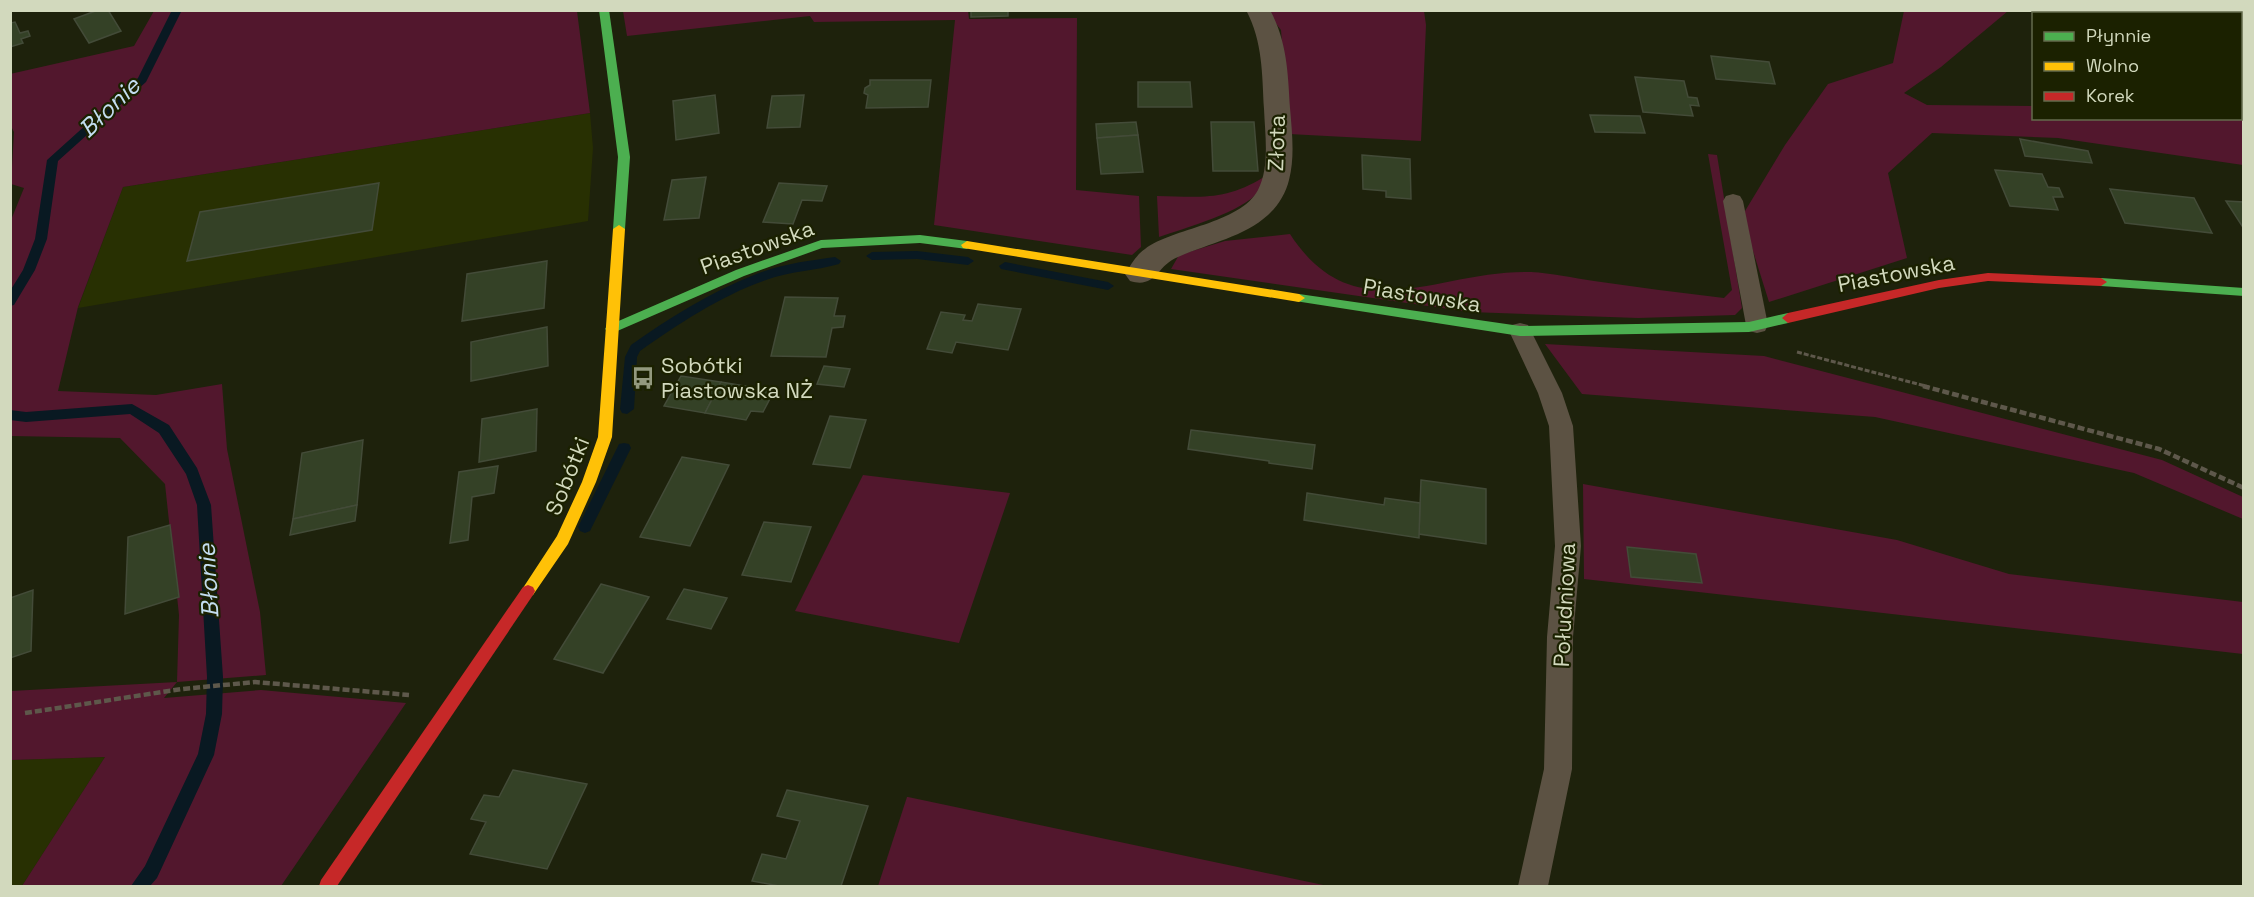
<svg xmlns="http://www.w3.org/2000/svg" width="2254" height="897" viewBox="0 0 2254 897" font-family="'Space Grotesk',sans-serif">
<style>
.built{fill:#283002}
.green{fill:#52172d}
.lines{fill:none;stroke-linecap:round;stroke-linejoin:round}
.stream{fill:#091922;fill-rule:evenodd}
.building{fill:#344126;stroke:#434b38;stroke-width:1.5}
.path-far1{stroke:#5e584b;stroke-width:3;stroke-dasharray:5 2;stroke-linecap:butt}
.path{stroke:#5e584b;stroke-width:4.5;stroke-dasharray:7 3;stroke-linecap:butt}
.lane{fill:#5c5243;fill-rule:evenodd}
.street{fill:#5c5243;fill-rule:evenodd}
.fast{fill:#4caf50;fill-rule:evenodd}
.slow{fill:#ffc107;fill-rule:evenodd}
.jam{fill:#c62828;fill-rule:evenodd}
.labels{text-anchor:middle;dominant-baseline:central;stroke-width:4.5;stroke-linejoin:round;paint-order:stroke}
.street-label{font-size:22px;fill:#d2d9bd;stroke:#1b2100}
.poi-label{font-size:22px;fill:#d2d9bd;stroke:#1b2100;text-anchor:start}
.water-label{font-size:24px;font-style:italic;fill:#c3ddf0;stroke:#1b2100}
</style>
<rect width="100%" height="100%" fill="#1e220c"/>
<g class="built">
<polygon points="590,113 593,148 588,221 78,308 123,187"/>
<polygon points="105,757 22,886 11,886 10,760"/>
</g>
<g class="green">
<polygon points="968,10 969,19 1077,18 1076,190 1139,196 1141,247 1132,255 934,225 955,20 814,22 810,16 627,36 623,11"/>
<polygon points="154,11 577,11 590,113 123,187 78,307 58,391 156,395 222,384 227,449 260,612 266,675 177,682 164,698 261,690 406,703 281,886 22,886 105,757 11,760 11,691 177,682 179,615 165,484 120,438 11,436 11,220 24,188 11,184 14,132 11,126 10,74 134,46"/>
<polygon points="1266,11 1424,11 1426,25 1421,141 1289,134 1281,30"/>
<polygon points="1904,11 2008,11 1941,67 1904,93 1927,105 2033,106 2034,118 2240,118 2241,51 2243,51 2243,165 2058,138 1932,133 1888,173 1907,258 1769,302 1742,216 1785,145 1828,84 1893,63"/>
<path d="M1708,154L1717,155L1742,308L1735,315L1638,318L1470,312L1171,269L1179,255L1225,241L1290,234C1355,334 1438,269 1531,272C1551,273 1573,278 1594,281C1637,287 1681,293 1724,298L1732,290Z"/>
<path d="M1264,177C1262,181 1262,187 1259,191C1243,212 1185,228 1159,237L1157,196C1200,197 1225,201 1264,177Z"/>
<polygon points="1545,344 1764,356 2162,460 2243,497 2243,519 2134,473 1875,417 1582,394"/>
<polygon points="863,475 1010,493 959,643 795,611"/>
<polygon points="1583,484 1897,540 2009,574 2243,602 2243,654 1584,579"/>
<polygon points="907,797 908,797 1328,886 878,886"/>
</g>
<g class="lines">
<g class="stream">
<polygon points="172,10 182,10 146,82 58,161 47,239 35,270 14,305 10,306 10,291 23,270 35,239 47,160 138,78"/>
<polygon points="917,251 968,257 974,261 968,265 917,259 872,260 866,256 872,252"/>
<path d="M835,257L841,261L839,264C815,271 790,271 766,280C722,295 678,324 640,351L637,357L634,409L627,414L622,413L620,409L625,357L631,345C669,318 711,292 754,275C780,264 808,261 835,257Z"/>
<polygon points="1005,262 1108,282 1114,286 1108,290 1001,269 999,266"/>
<polygon points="132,404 169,425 197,468 211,505 223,677 222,714 214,755 157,878 150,886 131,886 145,866 198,754 206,714 207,677 197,505 186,474 159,433 130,414 26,422 10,420 10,410 26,412"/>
<polygon points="624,443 629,444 631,448 590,531 585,533 580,531 578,527 580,523 619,444"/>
</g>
</g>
<g class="building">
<polygon points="98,10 108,10 121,31 89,43 74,19"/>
<polygon points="971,10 1008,10 1008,16 971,17"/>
<polygon points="15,22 20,33 28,31 30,36 21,39 23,43 10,47 10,23"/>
<polygon points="1711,56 1769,62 1775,84 1716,79"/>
<polygon points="1635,77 1684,81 1688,97 1697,98 1699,106 1690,105 1693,116 1643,112"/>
<polygon points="870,80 931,80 928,107 866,108 868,95 864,93 865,88 870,85"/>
<polygon points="1138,82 1190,82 1192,107 1138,107"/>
<polygon points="715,95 719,133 676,140 673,101"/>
<polygon points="804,95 800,127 767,128 772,96"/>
<polygon points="1590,115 1640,116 1645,133 1595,132"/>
<polygon points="1136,122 1138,135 1097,138 1096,124"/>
<polygon points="1211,122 1254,122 1258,171 1213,171"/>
<polygon points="1138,135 1143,172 1101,174 1097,138"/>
<polygon points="2020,139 2088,151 2092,163 2025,156"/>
<polygon points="1362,155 1410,159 1411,199 1386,197 1386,191 1363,189"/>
<polygon points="1995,170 2042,174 2048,187 2059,188 2063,197 2053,197 2058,210 2010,206"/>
<polygon points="706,177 699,218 664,220 672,180"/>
<polygon points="379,183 372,230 187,261 200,212"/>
<polygon points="779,183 827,186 822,201 802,200 793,224 763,222"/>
<polygon points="2110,189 2194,198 2212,233 2125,223"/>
<polygon points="2226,201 2244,202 2244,229"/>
<polygon points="547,261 544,308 462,321 467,274"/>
<polygon points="785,297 838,298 834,316 845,316 843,327 832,328 826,357 771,356"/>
<polygon points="978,304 1021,309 1008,350 956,342 952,353 927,349 941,312 965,315 963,320 972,321"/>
<polygon points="547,327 548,366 471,381 471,342"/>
<polygon points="824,366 850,369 844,387 817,384"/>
<polygon points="681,376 721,382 705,413 664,406"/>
<polygon points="721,382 774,391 763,412 751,411 746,420 705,413"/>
<polygon points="537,409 536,451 479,462 482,419"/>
<polygon points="830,416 866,420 850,468 813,464"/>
<polygon points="1191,430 1315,445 1312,469 1269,463 1269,461 1188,449"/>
<polygon points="363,440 357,505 293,519 302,453"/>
<polygon points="682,457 729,465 690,546 640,537"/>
<polygon points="498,466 494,493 472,497 468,540 450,543 459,472"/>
<polygon points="1421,480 1486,489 1486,544 1419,534"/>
<polygon points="1307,493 1384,505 1385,498 1420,503 1419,538 1304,520"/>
<polygon points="357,505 355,521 290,535 293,519"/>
<polygon points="764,522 811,527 791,582 742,575"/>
<polygon points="170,525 179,597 125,614 128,537"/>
<polygon points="1627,547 1696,554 1702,583 1631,577"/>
<polygon points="601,584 649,597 603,673 554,659"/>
<polygon points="684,589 727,598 711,629 667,619"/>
<polygon points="33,590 31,651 10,658 10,598"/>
<polygon points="513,770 587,784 547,869 470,854 486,822 471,819 484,795 499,797"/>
<polygon points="787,790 868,806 841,886 779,886 752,881 762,854 786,859 800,821 777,816"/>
</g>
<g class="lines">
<polyline class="path-far1" points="1797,352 1929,387"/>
<g class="path">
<polyline points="1923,386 2159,449 2244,488"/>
<polyline points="25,713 182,689 255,682 409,695"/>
</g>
<g class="lane">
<polygon points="1733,194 1740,196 1743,201 1768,325 1765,331 1757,333 1749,331 1746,325 1723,201 1726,196"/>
<polygon points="1520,323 1528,325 1562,393 1573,426 1581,546 1573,637 1572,769 1548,886 1518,886 1544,769 1547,637 1555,546 1549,426 1538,393 1509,331 1512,325"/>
</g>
<path class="street" d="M1246,10H1270C1287,41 1288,73 1290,108C1292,132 1295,157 1289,180C1286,193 1278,206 1268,215C1244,237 1207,244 1178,257C1156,266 1156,289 1130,281L1125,274C1131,265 1136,255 1145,249C1172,228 1240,224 1258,190C1270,167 1265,134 1264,109C1262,74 1263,42 1246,10Z"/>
<g class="fast">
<polygon points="599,10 609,10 630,157 625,229 619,233 613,229 618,157"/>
<polygon points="920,235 967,241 973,245 967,249 920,243 822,248 744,276 615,332 611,334 605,329 607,326 736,270 821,240"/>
<polygon points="2101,278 2244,288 2244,296 2101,286 2095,282"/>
<polygon points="1299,294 1520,326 1749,322 1788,313 1794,318 1788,323 1749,332 1520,336 1295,301 1293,298"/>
</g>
<g class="slow">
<polygon points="619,225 625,229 612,437 596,482 568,544 533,595 528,597 523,595 521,591 557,536 582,482 598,437 613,229"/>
<polygon points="967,241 1299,294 1305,298 1299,302 963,248 961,245"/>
</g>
<g class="jam">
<polygon points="1988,273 2101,278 2107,282 2101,286 1988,281 1939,288 1788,323 1782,318 1788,313 1939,280"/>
<polygon points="528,585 533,587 535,591 533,595 337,886 319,886 321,880 523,587"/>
</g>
</g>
<defs>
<g id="bus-bare" transform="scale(1.8)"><path d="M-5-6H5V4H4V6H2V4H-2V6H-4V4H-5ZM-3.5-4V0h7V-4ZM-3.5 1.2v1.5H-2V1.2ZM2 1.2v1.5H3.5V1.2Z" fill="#93997f" stroke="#1b2100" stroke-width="2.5" paint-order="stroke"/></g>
</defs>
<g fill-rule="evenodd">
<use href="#bus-bare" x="643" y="378"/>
</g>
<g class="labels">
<g class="street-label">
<text transform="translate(1276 143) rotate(-88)">Złota</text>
<text transform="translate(757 247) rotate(-20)">Piastowska</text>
<text transform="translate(1896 273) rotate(-11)">Piastowska</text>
<text transform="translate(1422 295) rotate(9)">Piastowska</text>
<text transform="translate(567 476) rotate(-68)">Sobótki</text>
<text transform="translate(1564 605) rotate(-87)">Południowa</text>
</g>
<g class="poi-label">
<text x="661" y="365">Sobótki<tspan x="661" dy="25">Piastowska NŻ</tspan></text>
</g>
<g class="water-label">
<text transform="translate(109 107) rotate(-44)">Błonie</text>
<text transform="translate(208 581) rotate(-93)">Błonie</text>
</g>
</g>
<rect width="2254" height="897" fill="none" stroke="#d2d9bd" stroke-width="24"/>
<rect x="2032" y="12" width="210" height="108" fill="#1b2100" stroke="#646b4c" stroke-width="1.5"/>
<rect x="2044" y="32" width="30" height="9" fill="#4caf50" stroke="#646b4c" stroke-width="1.5"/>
<text x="2086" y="42" font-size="18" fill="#d2d9bd">Płynnie</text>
<rect x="2044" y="62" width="30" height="9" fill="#ffc107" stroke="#646b4c" stroke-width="1.5"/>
<text x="2086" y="72" font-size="18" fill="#d2d9bd">Wolno</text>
<rect x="2044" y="92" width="30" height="9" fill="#c62828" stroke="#646b4c" stroke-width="1.5"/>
<text x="2086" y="102" font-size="18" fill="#d2d9bd">Korek</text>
</svg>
